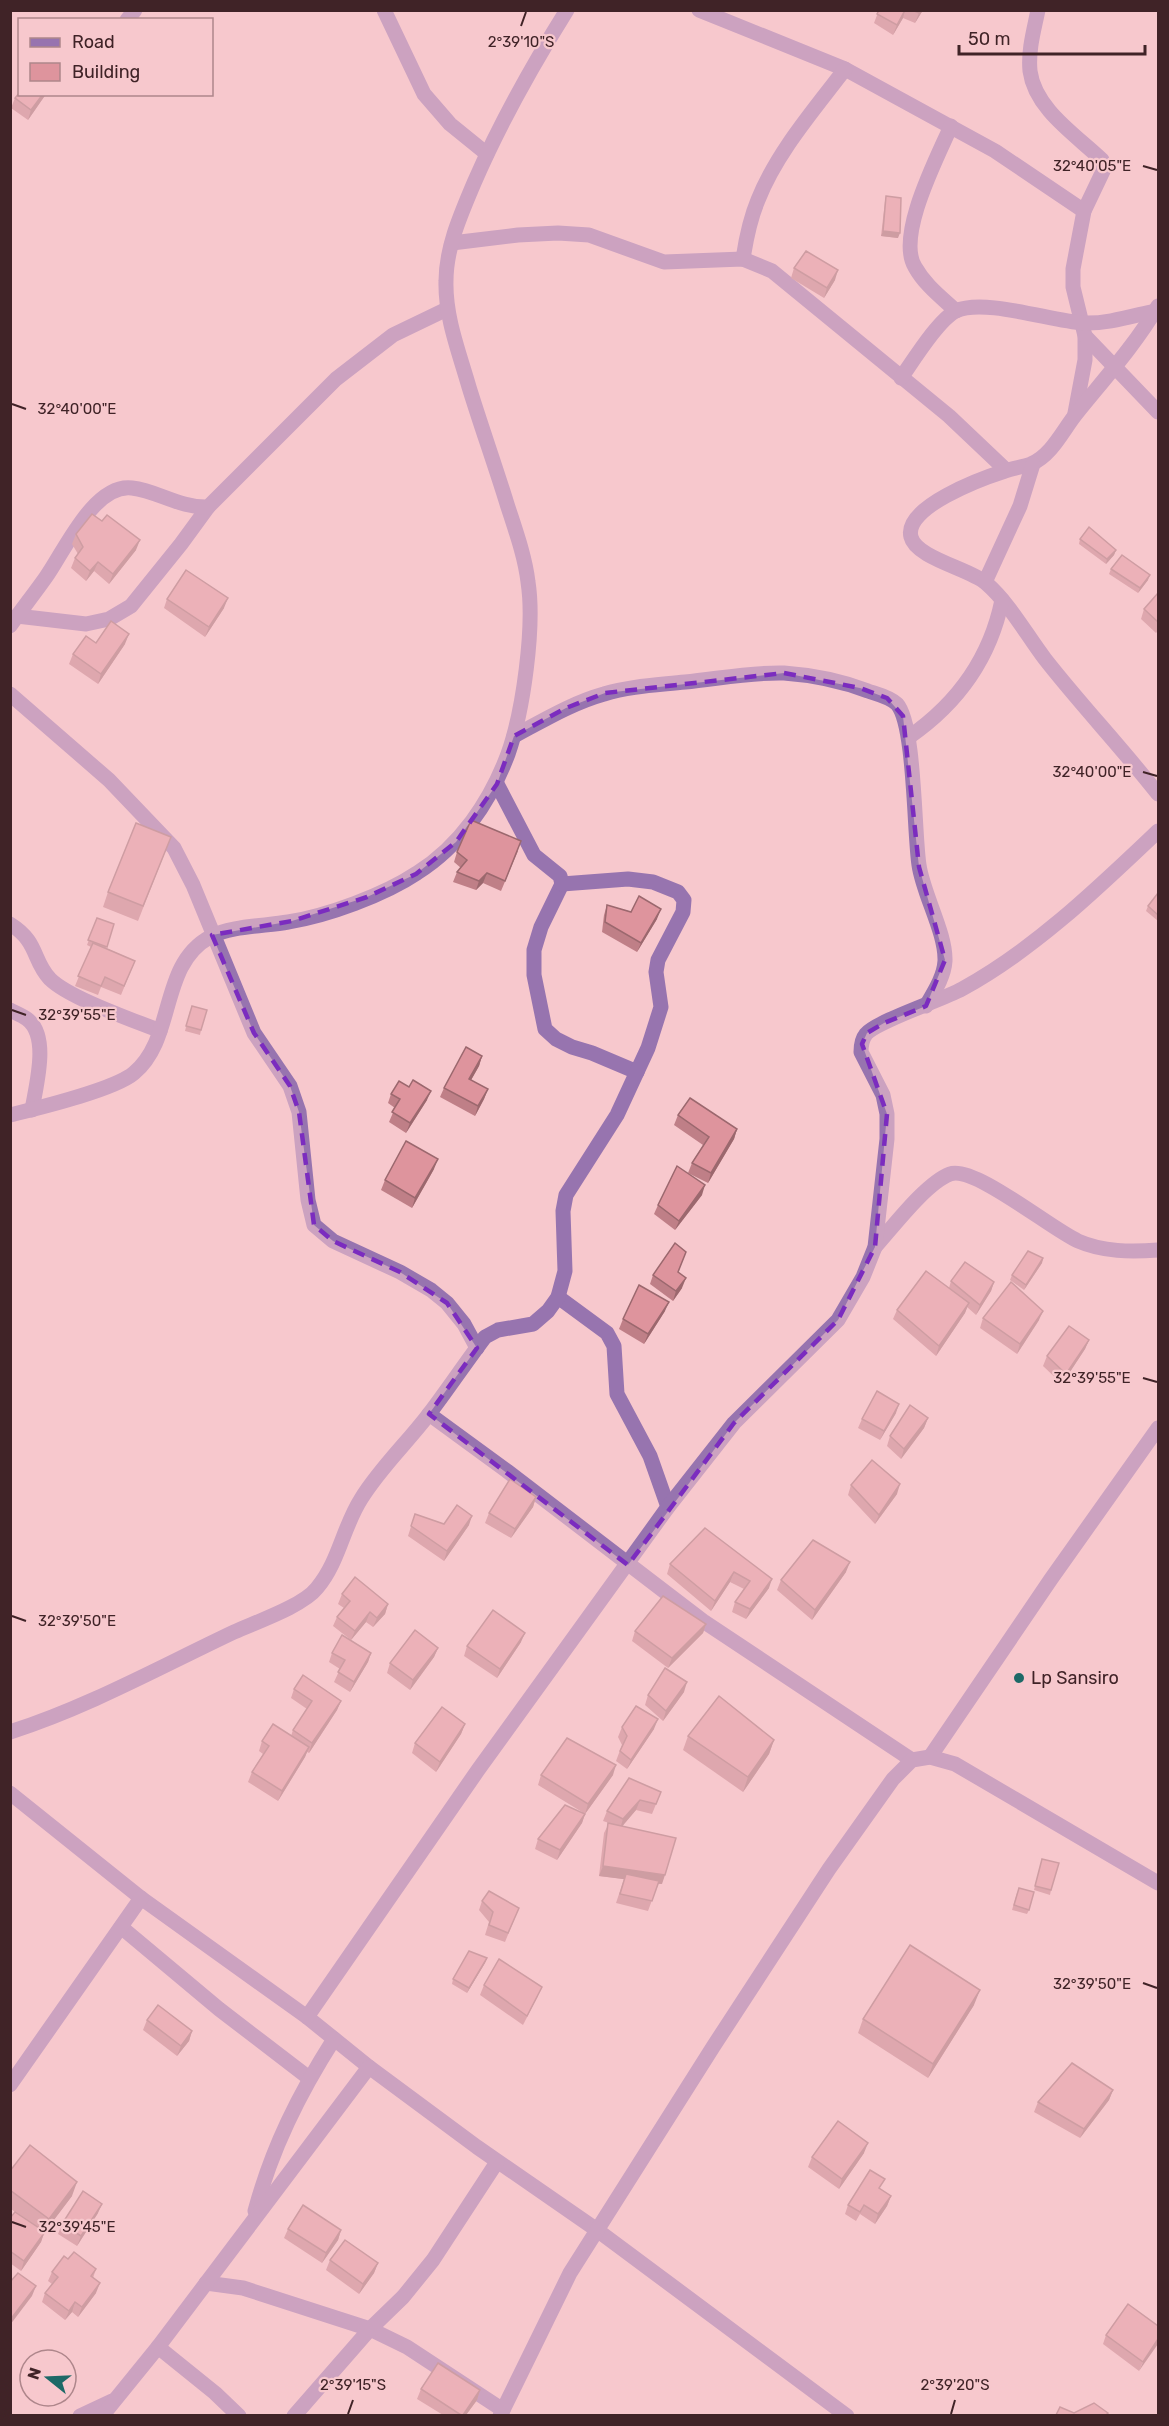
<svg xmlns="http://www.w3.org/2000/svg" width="1169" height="2426" viewBox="0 0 1169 2426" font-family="Rubik,sans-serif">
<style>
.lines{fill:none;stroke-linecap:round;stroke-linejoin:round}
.minor{stroke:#9774af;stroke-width:15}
.wall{fill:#bf7f87}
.shaded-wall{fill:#9b686e}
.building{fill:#de949d;stroke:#9b686e;stroke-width:1.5}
.marked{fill:none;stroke:#7b2cbf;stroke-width:4.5;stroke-dasharray:12 8;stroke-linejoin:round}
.ticks{fill:none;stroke:#402327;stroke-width:2}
.poi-dot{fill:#1d6967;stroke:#f7c8cd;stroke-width:2}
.labels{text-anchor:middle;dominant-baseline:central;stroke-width:4.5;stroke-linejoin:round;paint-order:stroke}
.poi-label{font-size:18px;fill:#402327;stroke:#f7c8cd;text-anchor:start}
.ticks-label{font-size:15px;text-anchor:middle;fill:#402327;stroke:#f7c8cd;stroke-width:4.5;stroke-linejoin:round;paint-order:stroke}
</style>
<rect width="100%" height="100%" fill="#f7c8cd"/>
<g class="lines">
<g class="minor">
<polyline points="384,10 424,94 450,124 487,154"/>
<polyline points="699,10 845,69 995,151 1084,211"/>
<path d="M1038,10C1034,30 1028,50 1030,71C1035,109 1076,135 1102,160L1104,169L1084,211L1073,269V287L1085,336V360L1075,413"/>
<polyline points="127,20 135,10"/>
<path d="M951,126C937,158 896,236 915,267C925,285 941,297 956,311"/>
<polyline points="452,243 518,235 558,233 589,235 664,262 743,259 772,271 949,416 1006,470"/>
<path d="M743,259C746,239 750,219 758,200C777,152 814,110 845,69"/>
<path d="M1158,306C1135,345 1105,378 1076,414C1063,430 1052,455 1031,464C1023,467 1013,468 1005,471C983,478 903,507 911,537C916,558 970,569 986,583C1010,604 1026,634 1045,659C1081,705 1122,748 1158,794"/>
<polyline points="1085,336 1158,412"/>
<path d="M901,378C913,361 939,319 956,311C984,298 1051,321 1083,323C1107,324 1132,316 1155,311"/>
<polyline points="985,582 1020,506 1033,464"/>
<polyline points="17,616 86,624 109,619 131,606 181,544 208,507"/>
<path d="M10,626C22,609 34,594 46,577C64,552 94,483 132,488C158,491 180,508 208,507L336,379L393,335L447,309"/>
<polyline points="10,694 109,780 174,848 193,885 254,1033 290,1086 299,1112 308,1200 314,1225 333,1241 400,1272 431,1290 447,1303 464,1324 477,1348"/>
<path d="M514,736C544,720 572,703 604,694C630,686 658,685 685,682C717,679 751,672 784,673C812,675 842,681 868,691C877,694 890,697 897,704C915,724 914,833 919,865C923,894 946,933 945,961C944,977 934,992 926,1006"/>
<path d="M909,737C958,703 990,659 1002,600"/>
<polyline points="497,784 534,855 560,876 562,884 541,927 534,950 534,975 545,1029 556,1039 572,1047 592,1053 637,1072"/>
<path d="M10,924C39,942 32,960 50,979C69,998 133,1020 160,1031"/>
<path d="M10,1010C16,1013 23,1016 27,1019C50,1036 36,1085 32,1110"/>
<path d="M10,1115C38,1108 114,1090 134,1073C176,1038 159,965 210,937C229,926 266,926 288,922C327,916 384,895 417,873C460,846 490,802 508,754C523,712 535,627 528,582C525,556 515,529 507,504C495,465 481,426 469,387C459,352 445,317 446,281C446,247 461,214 474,183C500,123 532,66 567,10"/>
<path d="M875,1247C893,1227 926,1183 950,1174C974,1165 1051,1229 1078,1241C1103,1252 1131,1252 1158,1250"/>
<polyline points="558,1297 607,1333 614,1346 617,1394 650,1456 668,1507"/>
<polyline points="429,1414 507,1471 703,1621 912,1760"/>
<path d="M10,1732C88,1707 160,1667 234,1632C256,1622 303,1606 317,1588C339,1562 343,1527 361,1499C380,1468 407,1443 429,1414C448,1389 466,1362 485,1337L498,1330L533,1324L548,1311L558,1297L565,1271L563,1211L566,1195L617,1115L648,1048L661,1007L656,972L658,960L683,912L684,900L678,892L653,882L628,879L562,884"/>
<polyline points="930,1757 1051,1579 1158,1428"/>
<polyline points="10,1793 141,1898 307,2017 369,2067 477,2147 597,2230 847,2416"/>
<polyline points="121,1927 219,2009 309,2078"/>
<path d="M307,2017L478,1770L668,1507L734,1423L838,1320L863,1277L875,1247L887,1139V1114L883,1095L861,1052C861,1046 862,1039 866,1034C877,1021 942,1000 962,989C1035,949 1098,888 1158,831"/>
<polyline points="10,2085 141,1898"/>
<path d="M255,2211C272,2148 299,2094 334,2039"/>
<polyline points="206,2283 243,2288 370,2329 407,2347 503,2410"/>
<polyline points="158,2347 215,2393 239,2416"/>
<polyline points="80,2416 112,2401"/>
<polyline points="102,2416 158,2347 369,2067"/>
<polyline points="294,2416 370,2329 403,2297 433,2260 497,2162"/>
<polyline points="500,2416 570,2273 713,2047 829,1869 893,1779 912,1760 930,1757 955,1764 1158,1883"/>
</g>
</g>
<g class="wall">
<polygon points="879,10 923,10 915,23 903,18 893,35 874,23"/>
<polygon points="20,94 46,94 28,120 11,108 15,98"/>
<polygon points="886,196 898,238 881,236 885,201"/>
<polygon points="794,268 835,280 824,298 791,278"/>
<polygon points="76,534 136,550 109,584 94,571 86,581 71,568 75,558 78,554 72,544"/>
<polygon points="1080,539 1116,550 1114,555 1106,564 1079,544"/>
<polygon points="1111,569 1148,580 1138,593 1109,574"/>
<polygon points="1158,593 1158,631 1156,633 1141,619 1144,609"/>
<polygon points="167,599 224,608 205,637 164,608"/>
<polygon points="125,644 98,684 69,664 73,654"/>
<polygon points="171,837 138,921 103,907 108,892"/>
<polygon points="518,851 501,891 483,883 476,890 453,882 457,872 461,868 454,862 457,852"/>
<polygon points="1158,893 1158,921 1146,911 1148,906"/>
<polygon points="607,905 657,919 637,952 602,932 604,915"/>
<polygon points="97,918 114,924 106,948 135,961 121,995 101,987 98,995 75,986 91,947 87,945"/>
<polygon points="190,1011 201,1030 200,1035 185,1031"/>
<polygon points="482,1056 479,1066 471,1080 488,1089 484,1099 475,1116 440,1097 444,1088"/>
<polygon points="409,1087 427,1100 406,1133 389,1122 395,1108 388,1103 391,1094"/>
<polygon points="678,1115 737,1129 734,1139 708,1183 688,1173 692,1163 703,1145 674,1125"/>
<polygon points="434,1169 412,1208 381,1190 385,1180"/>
<polygon points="702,1195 675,1230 654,1214 658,1205"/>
<polygon points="1043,1258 1042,1263 1024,1290 1010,1280 1012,1275"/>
<polygon points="678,1272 682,1288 673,1301 650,1284 653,1275"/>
<polygon points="951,1281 994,1282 991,1291 976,1315 967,1307 965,1313 936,1356 893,1319 897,1310 949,1288"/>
<polygon points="665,1311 644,1344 619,1329 623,1319"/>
<polygon points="983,1318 1039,1320 1017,1354 980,1328"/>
<polygon points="1089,1340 1085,1349 1062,1384 1043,1366 1047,1356"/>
<polygon points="896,1413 880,1440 858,1428 862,1419"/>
<polygon points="928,1418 924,1428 901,1459 887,1446 890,1436"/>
<polygon points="851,1485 897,1494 875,1524 848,1495"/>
<polygon points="536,1497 533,1507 511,1538 485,1523 489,1513"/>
<polygon points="415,1514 444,1524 469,1525 444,1561 408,1536"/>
<polygon points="705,1528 769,1588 746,1619 732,1612 735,1602 744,1589 730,1582 711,1611 667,1574 670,1564"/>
<polygon points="846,1572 812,1620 777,1590 781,1580"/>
<polygon points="342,1594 388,1604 385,1614 373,1627 366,1622 351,1640 333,1626 337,1617 344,1608 338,1604"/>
<polygon points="706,1624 703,1633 668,1668 632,1641 635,1631"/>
<polygon points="521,1642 497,1678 464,1656 467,1646"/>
<polygon points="438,1648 434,1657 410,1690 387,1673 390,1663"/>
<polygon points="332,1653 371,1653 368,1662 350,1692 334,1682 340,1669 329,1662"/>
<polygon points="294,1689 341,1701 337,1710 309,1753 307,1752 305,1757 278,1801 248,1782 252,1772 263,1754 259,1751 262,1741 291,1736 293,1730 307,1709 291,1698"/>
<polygon points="684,1692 663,1721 645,1705 648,1695"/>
<polygon points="465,1724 461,1734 436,1772 412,1753 415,1743"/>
<polygon points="622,1727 654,1729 627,1769 616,1761 622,1745 618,1737"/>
<polygon points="688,1736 774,1740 769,1754 743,1792 683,1750"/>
<polygon points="541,1775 613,1775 585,1814 582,1823 557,1860 535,1849 538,1839 582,1812 538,1785"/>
<polygon points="661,1792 652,1814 636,1810 622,1826 662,1884 658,1884 648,1911 616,1903 624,1879 599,1876 604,1833 609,1823 603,1821 607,1811"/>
<polygon points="1042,1859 1051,1890 1050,1895 1034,1890"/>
<polygon points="1017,1893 1029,1910 1027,1914 1012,1910"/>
<polygon points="482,1901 519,1908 505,1942 485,1935 489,1922 479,1910"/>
<polygon points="487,1958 485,1963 467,1993 452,1984 453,1979"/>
<polygon points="484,1985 538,1996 523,2025 480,1995"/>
<polygon points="974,2005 928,2078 858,2033 863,2019"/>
<polygon points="147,2020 192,2031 189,2041 177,2056 143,2030"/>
<polygon points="1113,2090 1109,2100 1080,2138 1034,2112 1038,2102"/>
<polygon points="864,2153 839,2189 808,2167 812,2157"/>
<polygon points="10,2171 72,2196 44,2233 41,2242 21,2271 10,2263 10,2218 15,2212 10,2208"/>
<polygon points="881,2190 891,2196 887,2206 875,2224 860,2214 856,2221 845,2214 848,2205"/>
<polygon points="98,2213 77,2246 58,2234 62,2224"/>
<polygon points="288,2229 341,2230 338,2240 322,2263 284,2238"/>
<polygon points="68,2259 96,2269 93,2278 96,2293 78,2317 72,2312 65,2320 42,2302 45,2293 52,2284 48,2281 52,2272"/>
<polygon points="330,2260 378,2263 374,2273 359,2294 326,2270"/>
<polygon points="1158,2326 1139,2371 1103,2344 1106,2335"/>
<polygon points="421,2389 480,2390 477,2400 466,2415 443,2415 417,2399"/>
</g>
<g class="shaded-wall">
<polygon points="905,10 903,18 893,35 897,25"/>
<polygon points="920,10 923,10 915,23 919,13"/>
<polygon points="43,94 46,94 28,120 31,110"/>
<polygon points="883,231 900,233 898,238 881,236"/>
<polygon points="838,270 835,280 824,298 827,288"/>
<polygon points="140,540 136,550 109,584 113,574"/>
<polygon points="1116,550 1114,555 1106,564 1107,559"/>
<polygon points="98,562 94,571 86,581 90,571"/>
<polygon points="1150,575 1148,580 1138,593 1140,588"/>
<polygon points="228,598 224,608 205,637 209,627"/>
<polygon points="129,634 125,644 98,684 101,674"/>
<polygon points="487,873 483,883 476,890 479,881"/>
<polygon points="661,909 657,919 637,952 641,943"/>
<polygon points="482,1056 479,1066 466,1089 469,1079"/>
<polygon points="488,1089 484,1099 475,1116 478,1106"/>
<polygon points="431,1091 427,1100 406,1133 410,1123"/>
<polygon points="737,1129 734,1139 708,1183 711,1173"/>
<polygon points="438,1159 434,1169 412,1208 415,1198"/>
<polygon points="705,1185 702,1195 675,1230 679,1221"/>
<polygon points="1043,1258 1042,1263 1024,1290 1026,1285"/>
<polygon points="686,1278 682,1288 673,1301 676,1291"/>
<polygon points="994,1282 991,1291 976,1315 980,1305"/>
<polygon points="669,1302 665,1311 644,1344 648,1334"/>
<polygon points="969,1303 965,1313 936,1356 939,1346"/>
<polygon points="1043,1311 1039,1320 1017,1354 1020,1344"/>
<polygon points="1089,1340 1085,1349 1062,1384 1066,1374"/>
<polygon points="899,1404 896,1413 880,1440 884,1431"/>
<polygon points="928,1418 924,1428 901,1459 904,1449"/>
<polygon points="900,1484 897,1494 875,1524 879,1515"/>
<polygon points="536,1497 533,1507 511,1538 515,1529"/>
<polygon points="472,1516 469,1525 444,1561 447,1551"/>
<polygon points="850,1562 846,1572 812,1620 815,1610"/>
<polygon points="734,1572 730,1582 711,1611 715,1601"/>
<polygon points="772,1579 769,1588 746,1619 750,1609"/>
<polygon points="388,1604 385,1614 373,1627 377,1618"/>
<polygon points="370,1612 366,1622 351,1640 355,1631"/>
<polygon points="706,1624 703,1633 668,1668 672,1658"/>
<polygon points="525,1633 521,1642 497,1678 500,1669"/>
<polygon points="438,1648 434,1657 410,1690 413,1680"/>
<polygon points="371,1653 368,1662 350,1692 354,1682"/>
<polygon points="687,1682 684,1692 663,1721 666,1711"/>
<polygon points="341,1701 337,1710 309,1753 312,1743"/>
<polygon points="658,1719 654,1729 627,1769 631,1760"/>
<polygon points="465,1724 461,1734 436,1772 440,1762"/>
<polygon points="774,1740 769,1754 743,1792 748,1777"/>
<polygon points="309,1747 305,1757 278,1801 282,1791"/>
<polygon points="616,1765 613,1775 585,1814 588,1804"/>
<polygon points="640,1800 636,1810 620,1829 623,1819"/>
<polygon points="585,1814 582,1823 557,1860 560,1850"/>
<polygon points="603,1866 665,1875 662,1884 599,1876"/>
<polygon points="487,1958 485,1963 467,1993 469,1988"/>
<polygon points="980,1990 974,2005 928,2078 933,2064"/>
<polygon points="192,2031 189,2041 177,2056 181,2046"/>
<polygon points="1113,2090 1109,2100 1080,2138 1084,2129"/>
<polygon points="868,2143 864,2153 839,2189 842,2179"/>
<polygon points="77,2182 72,2196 44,2233 41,2242 21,2271 24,2261 44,2233 49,2219"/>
<polygon points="891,2196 887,2206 875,2224 878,2214"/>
<polygon points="102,2204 98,2213 77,2246 81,2236"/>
<polygon points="341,2230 338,2240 322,2263 326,2253"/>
<polygon points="378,2263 374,2273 359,2294 363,2284"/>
<polygon points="100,2283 96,2293 78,2317 82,2307"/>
<polygon points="36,2286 32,2296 10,2325 10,2320"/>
<polygon points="75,2302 72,2312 65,2320 69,2311"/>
<polygon points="1158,2339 1158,2344 1139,2371 1143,2362"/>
<polygon points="480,2390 477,2400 466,2415 463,2415"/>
</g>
<g class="building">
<polygon points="879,10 905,10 897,25 877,14"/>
<polygon points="912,10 920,10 919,13"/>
<polygon points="20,92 20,94 43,94 31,110 15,98"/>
<polygon points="886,196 901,198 900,233 883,231"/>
<polygon points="806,251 838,270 827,288 794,268"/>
<polygon points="92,514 102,521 107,515 140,540 113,574 98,562 90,571 75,558 83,547 76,534"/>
<polygon points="1089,527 1116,550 1107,559 1080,539"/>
<polygon points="1122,555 1150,575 1140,588 1111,569"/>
<polygon points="186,570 228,598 209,627 167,599"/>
<polygon points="1158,593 1158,622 1144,609"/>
<polygon points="111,621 129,634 101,674 73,654 86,636 96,643"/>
<polygon points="471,820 521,841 505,881 487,873 479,881 457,872 467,860 457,852"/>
<polygon points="136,823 171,837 143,906 108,892"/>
<polygon points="1158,893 1158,915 1148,906"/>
<polygon points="639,896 661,909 641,943 605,922 607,905 631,912"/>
<polygon points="97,918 114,924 107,947 88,940"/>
<polygon points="93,943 135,961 124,986 105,977 101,986 78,976"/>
<polygon points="192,1006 207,1010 201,1030 186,1026"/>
<polygon points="466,1047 482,1056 469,1079 488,1089 478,1106 444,1088"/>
<polygon points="413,1080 431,1091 410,1123 392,1112 400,1099 391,1094 399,1081 409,1087"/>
<polygon points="690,1098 737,1129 711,1173 692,1163 709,1137 678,1115"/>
<polygon points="406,1141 438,1159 415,1198 385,1180"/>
<polygon points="677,1166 705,1185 679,1221 658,1205"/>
<polygon points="675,1243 686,1252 678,1272 686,1278 676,1291 653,1275"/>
<polygon points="1028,1251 1043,1258 1026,1285 1012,1275"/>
<polygon points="965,1262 994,1282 980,1305 951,1281"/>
<polygon points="926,1271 969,1303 939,1346 897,1310"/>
<polygon points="1011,1282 1043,1311 1020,1344 983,1318"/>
<polygon points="639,1285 669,1302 648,1334 623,1319"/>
<polygon points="1069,1326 1089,1340 1066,1374 1047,1356"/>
<polygon points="877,1391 899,1404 884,1431 862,1419"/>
<polygon points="910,1405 928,1418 904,1449 890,1436"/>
<polygon points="872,1460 900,1484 879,1515 851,1485"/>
<polygon points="510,1479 536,1497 515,1529 489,1513"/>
<polygon points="457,1505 472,1516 447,1551 411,1526 415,1514 444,1524"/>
<polygon points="705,1528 772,1579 750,1609 735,1602 750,1581 734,1572 715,1601 670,1564"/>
<polygon points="813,1540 850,1562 815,1610 781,1580"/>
<polygon points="355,1577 388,1604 377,1618 370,1612 355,1631 337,1617 350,1601 342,1594"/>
<polygon points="663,1596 706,1624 672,1658 635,1631"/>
<polygon points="493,1610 525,1633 500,1669 467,1646"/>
<polygon points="415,1630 438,1648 413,1680 390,1663"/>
<polygon points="342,1635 371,1653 354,1682 338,1672 345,1660 332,1653"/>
<polygon points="665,1668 687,1682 666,1711 648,1695"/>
<polygon points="303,1675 341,1701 312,1743 293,1730 312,1701 294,1689"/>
<polygon points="719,1696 774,1740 748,1777 688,1736"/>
<polygon points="636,1706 658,1719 631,1760 620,1751 627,1736 622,1727"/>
<polygon points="442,1707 465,1724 440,1762 415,1743"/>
<polygon points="273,1724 309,1747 282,1791 252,1772 269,1746 262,1741"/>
<polygon points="567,1738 616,1765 588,1804 541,1775"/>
<polygon points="629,1778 661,1792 656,1804 640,1800 623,1819 607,1811"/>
<polygon points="565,1805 585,1814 560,1850 538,1839"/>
<polygon points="608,1823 676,1838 665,1875 603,1866"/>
<polygon points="1042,1859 1059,1863 1051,1890 1035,1886"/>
<polygon points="626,1874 659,1881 652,1901 620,1894"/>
<polygon points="1019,1888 1034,1892 1029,1910 1014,1905"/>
<polygon points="489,1891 519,1908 508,1933 489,1925 493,1912 482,1901"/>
<polygon points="910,1945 980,1990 933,2064 863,2019"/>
<polygon points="469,1951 487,1958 469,1988 453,1979"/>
<polygon points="499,1959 542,1987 527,2016 484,1985"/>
<polygon points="158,2005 192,2031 181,2046 147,2020"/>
<polygon points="1072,2063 1113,2090 1084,2129 1038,2102"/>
<polygon points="838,2121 868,2143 842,2179 812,2157"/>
<polygon points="30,2145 77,2182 49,2219 10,2190 10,2171"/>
<polygon points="870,2170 885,2179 879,2188 891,2196 878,2214 864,2205 860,2212 848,2205"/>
<polygon points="83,2191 102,2204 81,2236 62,2224"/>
<polygon points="303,2205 341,2230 326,2253 288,2229"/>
<polygon points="15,2212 45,2232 24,2261 10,2251 10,2218"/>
<polygon points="345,2240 378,2263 363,2284 330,2260"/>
<polygon points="74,2252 96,2269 91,2276 100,2283 82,2307 75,2302 69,2311 45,2293 58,2277 52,2272 64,2256 68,2259"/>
<polygon points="18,2273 36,2286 10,2320 10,2282"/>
<polygon points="1128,2304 1158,2326 1158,2339 1143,2362 1106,2335"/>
<polygon points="438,2363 480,2390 463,2415 461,2415 421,2389"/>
<polygon points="1094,2403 1108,2413 1106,2415 1056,2415 1060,2407 1074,2413"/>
</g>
<path d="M0 0H1169V2426H0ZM784,673L860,688L887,698L903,716L919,867L945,960L926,1006L884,1023L867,1033L862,1044L887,1114L875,1247L838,1320L734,1423L628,1565L429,1414L477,1348L447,1303L400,1272L333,1241L314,1225L299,1112L290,1086L254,1033L212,935L292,921L367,897L416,874L456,842L497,784L514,736L566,708L605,693Z" fill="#f7c8cd" fill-opacity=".55" fill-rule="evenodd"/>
<path class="marked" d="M784,673L860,688L887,698L903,716L919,867L945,960L926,1006L884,1023L867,1033L862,1044L887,1114L875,1247L838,1320L734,1423L628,1565L429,1414L477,1348L447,1303L400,1272L333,1241L314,1225L299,1112L290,1086L254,1033L212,935L292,921L367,897L416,874L456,842L497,784L514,736L566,708L605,693Z"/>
<path class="ticks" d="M521,26L526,12M1143,166L1157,170M12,404L26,409M1143,772L1157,776M12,1010L26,1015M1143,1378L1157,1382M12,1616L26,1621M1143,1983L1157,1988M12,2222L26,2227M348,2414L353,2400M951,2414L955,2400"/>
<circle class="poi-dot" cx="1019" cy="1678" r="6"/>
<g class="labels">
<g class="poi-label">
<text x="1031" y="1678">Lp Sansiro</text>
</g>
</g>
<g class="ticks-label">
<text x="521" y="47">2°39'10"S</text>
<text x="1092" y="171">32°40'05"E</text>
<text x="77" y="414">32°40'00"E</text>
<text x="1092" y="777">32°40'00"E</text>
<text x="77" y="1020">32°39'55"E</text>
<text x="1092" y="1383">32°39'55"E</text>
<text x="77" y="1626">32°39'50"E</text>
<text x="1092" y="1989">32°39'50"E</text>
<text x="77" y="2232">32°39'45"E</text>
<text x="353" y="2390">2°39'15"S</text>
<text x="955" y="2390">2°39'20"S</text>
</g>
<rect width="1169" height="2426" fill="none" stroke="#402327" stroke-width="24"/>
<rect x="18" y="18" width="195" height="78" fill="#f7c8cd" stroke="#ae868b" stroke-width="1.5"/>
<rect x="30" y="38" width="30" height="9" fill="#9774af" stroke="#ae868b" stroke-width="1.5"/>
<text x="72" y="48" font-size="18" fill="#402327">Road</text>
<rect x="30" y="63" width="30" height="18" fill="#de949d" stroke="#ae868b" stroke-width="1.5"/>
<text x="72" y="78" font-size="18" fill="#402327">Building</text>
<g transform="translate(48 2378) rotate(288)"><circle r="28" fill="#f7c8cd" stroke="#ae868b" stroke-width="1.5"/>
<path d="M0-4.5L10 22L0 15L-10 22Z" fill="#1d6967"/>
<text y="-9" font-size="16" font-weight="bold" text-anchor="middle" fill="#402327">N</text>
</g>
<path d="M959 45v9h186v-9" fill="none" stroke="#402327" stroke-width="3"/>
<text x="968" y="45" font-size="18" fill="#402327" stroke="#f7c8cd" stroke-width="4.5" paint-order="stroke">50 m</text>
</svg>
